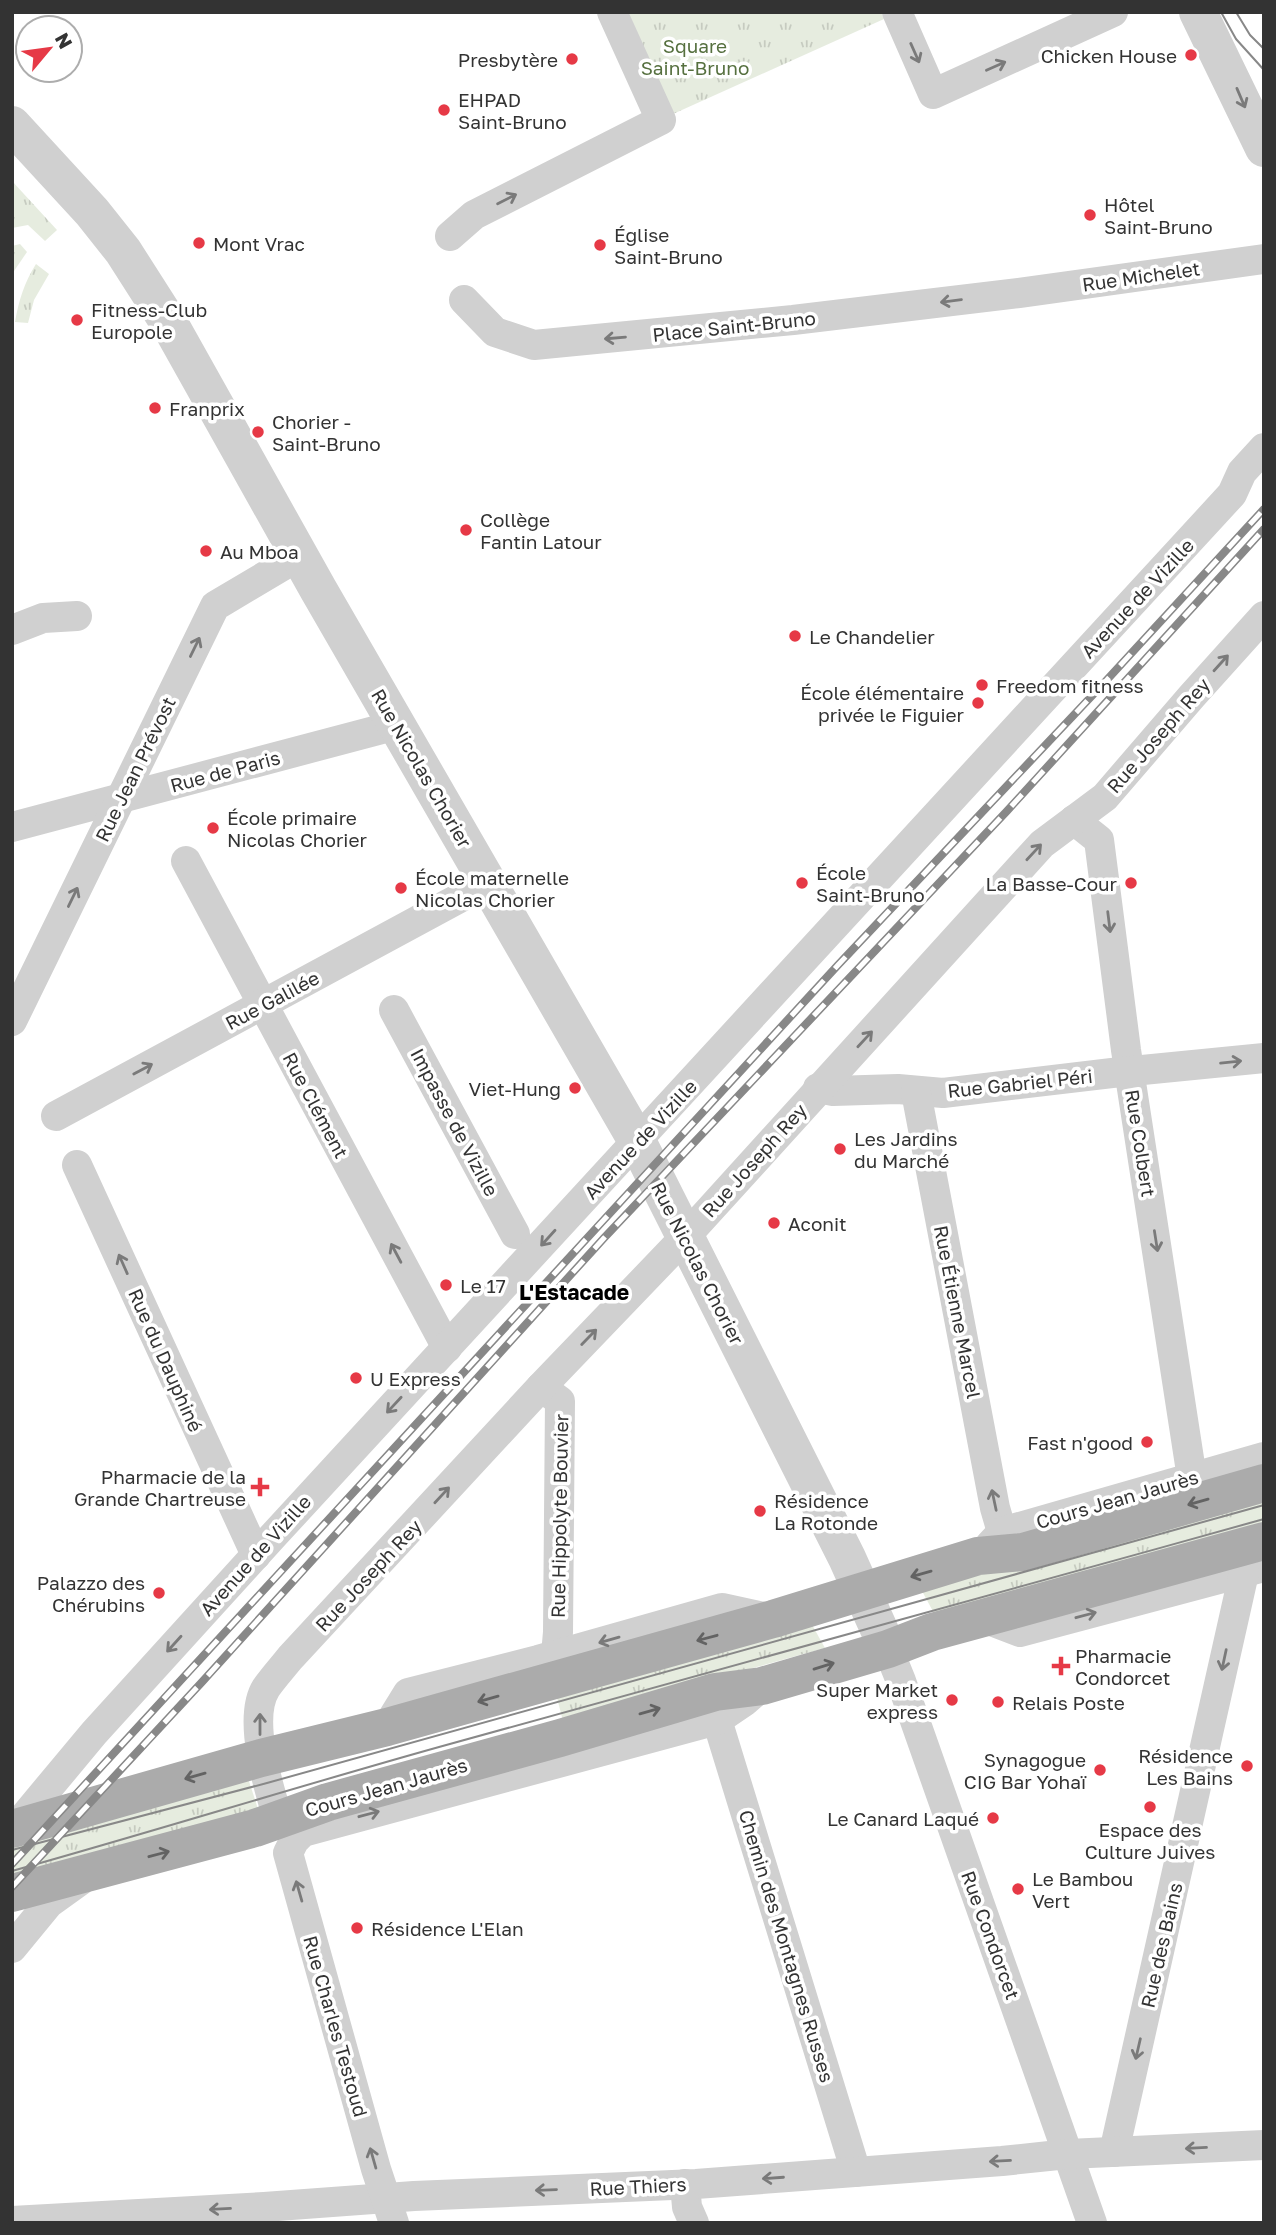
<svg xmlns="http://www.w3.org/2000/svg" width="1276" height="2235" viewBox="0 0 1276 2235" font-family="'Golos Text',sans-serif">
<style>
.grass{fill:url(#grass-tufts)}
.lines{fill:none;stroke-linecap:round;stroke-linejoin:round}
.minor{stroke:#d0d0d0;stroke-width:30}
.tertiary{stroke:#d0d0d0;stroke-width:38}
.primary{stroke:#ababab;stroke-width:38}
.tram{stroke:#888;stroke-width:2}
.rail-casing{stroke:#888;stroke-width:8}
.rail{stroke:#fff;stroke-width:5;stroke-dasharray:16;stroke-linecap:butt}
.oneway{stroke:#7a7a7a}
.oneway2{stroke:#636363}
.poi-dot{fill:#e63946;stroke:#fff;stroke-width:2.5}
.labels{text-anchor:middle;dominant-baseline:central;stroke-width:7;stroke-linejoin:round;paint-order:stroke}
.park-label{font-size:19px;fill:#56703f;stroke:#fff}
.poi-label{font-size:19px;fill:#333;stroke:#fff;text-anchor:start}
.street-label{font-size:19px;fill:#333;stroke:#fff}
.neighbourhood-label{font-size:21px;font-weight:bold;fill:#000;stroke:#fff}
</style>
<defs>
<pattern id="grass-tufts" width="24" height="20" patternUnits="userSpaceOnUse" patternTransform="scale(1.75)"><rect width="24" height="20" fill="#e6ecdf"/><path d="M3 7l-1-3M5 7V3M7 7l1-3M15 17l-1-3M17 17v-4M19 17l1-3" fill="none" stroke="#c6cbc0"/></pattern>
</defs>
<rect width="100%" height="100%" fill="#fff"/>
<g class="grass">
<polygon points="628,12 881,12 884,19 673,114"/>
<polygon points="12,181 57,230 45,241 28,225 12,228"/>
<polygon points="20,244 27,252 12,274 12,246"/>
<path d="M36,264L49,274L34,300L28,323L15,322C19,300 24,283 36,264Z"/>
<polygon points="1264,1496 1264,1526 936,1617 922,1591"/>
<polygon points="811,1623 825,1648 563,1721 556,1694"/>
<polygon points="247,1775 258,1809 12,1877 12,1841"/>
</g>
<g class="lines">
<g class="minor">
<polyline points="897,12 933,94 1113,12"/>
<polyline points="450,236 474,215 661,120 612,12"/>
<polyline points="464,300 495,332 534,345 793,320 1019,293 1264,259"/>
<polyline points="12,630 43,618 77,616"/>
<polyline points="1074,820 1099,840 1126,1050 1192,1478"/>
<polyline points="12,827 397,725"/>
<polyline points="186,861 447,1348"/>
<polyline points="394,1010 515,1234"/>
<polyline points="12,1021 215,606 299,556"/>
<polyline points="818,1088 833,1091 898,1089 943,1093 1112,1073 1264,1058"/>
<polyline points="916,1092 995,1508 1002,1532"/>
<polyline points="56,1116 489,882"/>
<polyline points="77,1165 256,1555"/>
<polyline points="541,1387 560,1401 558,1632 556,1655"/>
<polyline points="990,1545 1002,1532 1264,1457"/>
<polyline points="986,1619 1020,1632 1264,1567"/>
<polyline points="888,1649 901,1681 1092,2223"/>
<polyline points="717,1720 856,2172"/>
<polyline points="387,1727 408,1693 538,1660 722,1608 773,1619"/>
<path d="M279,1821C269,1790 247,1718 266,1688C273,1678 282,1668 290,1658L541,1387L686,1236L1042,844L1105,797L1192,696L1264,616"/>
<polyline points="14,1829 94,1733 273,1536 1232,494 1242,472 1264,448"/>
<polyline points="12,1948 49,1903 81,1880"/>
<polyline points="1114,2152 1244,1573"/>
<polyline points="685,2184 687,2207 694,2223"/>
<polyline points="12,2221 264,2207 414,2196 696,2184 1002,2161 1068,2154 1264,2145"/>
<polyline points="394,2223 376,2169 288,1853 294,1841 303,1832 717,1720 745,1701 762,1686"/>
</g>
<g class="tertiary">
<polyline points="1198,12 1264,148"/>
<polyline points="12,125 92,212 123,251 169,323 318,589 637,1141 847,1558 888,1649"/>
</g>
<g class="primary">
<polyline points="12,1829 261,1758 387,1727 773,1619 978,1556 1023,1552 1264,1483"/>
<polyline points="12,1893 255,1828 328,1802 560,1738 715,1692 762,1686 888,1649 932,1632 1264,1541"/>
</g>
<g class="tram">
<polyline points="1221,12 1236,39 1264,70"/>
<polyline points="1236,12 1250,35 1264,49"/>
<polyline points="12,1850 267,1783 1264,1505"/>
<path d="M12,1871C155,1831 296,1787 439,1747C713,1670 989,1596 1264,1519"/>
</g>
<g class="rail-casing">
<g id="rail">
<polyline points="12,1864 838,965 1104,683 1264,509"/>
<polyline points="12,1887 202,1682 604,1238 1007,811 1264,529"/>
</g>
</g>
<use href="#rail" class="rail"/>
</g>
<defs><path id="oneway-shaft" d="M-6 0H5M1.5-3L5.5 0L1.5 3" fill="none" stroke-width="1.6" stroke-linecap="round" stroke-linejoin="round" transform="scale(1.75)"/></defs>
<g class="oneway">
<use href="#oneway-shaft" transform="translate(915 53) rotate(66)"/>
<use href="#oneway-shaft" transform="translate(996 66) rotate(-24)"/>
<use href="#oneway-shaft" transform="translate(1241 98) rotate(67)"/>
<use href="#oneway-shaft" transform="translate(507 199) rotate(-27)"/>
<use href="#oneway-shaft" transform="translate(951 301) rotate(173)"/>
<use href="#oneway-shaft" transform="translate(615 338) rotate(175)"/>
<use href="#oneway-shaft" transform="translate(195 647) rotate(-64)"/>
<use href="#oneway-shaft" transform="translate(1221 663) rotate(-48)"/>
<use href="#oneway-shaft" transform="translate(1034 852) rotate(-47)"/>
<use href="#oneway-shaft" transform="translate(73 897) rotate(-64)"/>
<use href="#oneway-shaft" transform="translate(1109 922) rotate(83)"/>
<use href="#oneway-shaft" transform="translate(865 1039) rotate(-47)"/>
<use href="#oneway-shaft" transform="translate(1231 1062) rotate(-6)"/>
<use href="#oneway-shaft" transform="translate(143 1069) rotate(-28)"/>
<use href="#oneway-shaft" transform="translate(548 1238) rotate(132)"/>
<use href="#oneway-shaft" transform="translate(1156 1241) rotate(81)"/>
<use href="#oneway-shaft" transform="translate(396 1253) rotate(-118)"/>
<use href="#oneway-shaft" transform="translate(123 1264) rotate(-114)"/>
<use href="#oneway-shaft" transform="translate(589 1337) rotate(-46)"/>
<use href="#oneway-shaft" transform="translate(394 1405) rotate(133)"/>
<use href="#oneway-shaft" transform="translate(442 1495) rotate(-47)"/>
<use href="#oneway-shaft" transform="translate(994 1500) rotate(-102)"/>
<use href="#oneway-shaft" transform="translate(1086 1615) rotate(-15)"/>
<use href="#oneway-shaft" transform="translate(609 1640) rotate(164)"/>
<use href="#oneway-shaft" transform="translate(174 1644) rotate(132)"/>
<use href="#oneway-shaft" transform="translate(1224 1660) rotate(102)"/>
<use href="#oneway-shaft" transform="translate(260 1724) rotate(-90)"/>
<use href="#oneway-shaft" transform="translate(369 1814) rotate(-15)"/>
<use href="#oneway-shaft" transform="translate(299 1891) rotate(-106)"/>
<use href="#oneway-shaft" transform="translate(1138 2049) rotate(103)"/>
<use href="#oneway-shaft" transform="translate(1196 2148) rotate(177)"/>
<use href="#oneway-shaft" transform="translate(373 2158) rotate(-106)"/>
<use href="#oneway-shaft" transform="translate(1000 2161) rotate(177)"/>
<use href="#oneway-shaft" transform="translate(773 2178) rotate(176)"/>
<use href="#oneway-shaft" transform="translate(546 2190) rotate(178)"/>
<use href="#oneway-shaft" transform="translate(220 2209) rotate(177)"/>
</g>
<g class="oneway2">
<use href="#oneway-shaft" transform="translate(1198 1502) rotate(164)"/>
<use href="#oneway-shaft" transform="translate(921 1574) rotate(164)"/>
<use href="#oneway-shaft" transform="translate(707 1638) rotate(165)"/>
<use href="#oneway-shaft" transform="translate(824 1666) rotate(-17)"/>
<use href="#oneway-shaft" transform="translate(488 1699) rotate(164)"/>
<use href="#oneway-shaft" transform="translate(650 1711) rotate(-16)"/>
<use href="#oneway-shaft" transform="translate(195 1776) rotate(164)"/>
<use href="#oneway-shaft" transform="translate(159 1854) rotate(-15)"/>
</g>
<g class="poi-dot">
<circle cx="1191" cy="55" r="7"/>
<circle cx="572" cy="59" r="7"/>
<circle cx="444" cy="110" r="7"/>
<circle cx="1090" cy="215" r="7"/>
<circle cx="199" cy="243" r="7"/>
<circle cx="600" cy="245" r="7"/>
<circle cx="77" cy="320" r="7"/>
<circle cx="155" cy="408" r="7"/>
<circle cx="258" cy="432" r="7"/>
<circle cx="466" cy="530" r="7"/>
<circle cx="206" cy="551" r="7"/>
<circle cx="795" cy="636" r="7"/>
<circle cx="982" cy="685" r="7"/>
<circle cx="978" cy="703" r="7"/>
<circle cx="213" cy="828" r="7"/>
<circle cx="802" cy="883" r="7"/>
<circle cx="1131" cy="883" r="7"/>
<circle cx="401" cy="888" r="7"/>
<circle cx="575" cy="1088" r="7"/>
<circle cx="840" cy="1149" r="7"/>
<circle cx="774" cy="1223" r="7"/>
<circle cx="446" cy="1285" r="7"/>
<circle cx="356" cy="1378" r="7"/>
<circle cx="1147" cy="1442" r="7"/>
<path d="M256.5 1476.5h7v7h7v7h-7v7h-7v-7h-7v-7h7z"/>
<circle cx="760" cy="1511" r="7"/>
<circle cx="159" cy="1593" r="7"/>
<path d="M1057.5 1655.5h7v7h7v7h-7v7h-7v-7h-7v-7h7z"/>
<circle cx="952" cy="1700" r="7"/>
<circle cx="998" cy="1702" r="7"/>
<circle cx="1247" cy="1766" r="7"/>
<circle cx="1100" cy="1770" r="7"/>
<circle cx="1150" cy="1807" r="7"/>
<circle cx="993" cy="1818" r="7"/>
<circle cx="1018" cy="1889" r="7"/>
<circle cx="357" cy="1928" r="7"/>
</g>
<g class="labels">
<g class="park-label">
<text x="695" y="45">Square<tspan x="695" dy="22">Saint-Bruno</tspan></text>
</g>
<g class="poi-label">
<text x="1177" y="55" text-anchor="end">Chicken House</text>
<text x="558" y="59" text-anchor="end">Presbytère</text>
<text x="458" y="99">EHPAD<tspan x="458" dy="22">Saint-Bruno</tspan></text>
<text x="1104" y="204">Hôtel<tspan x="1104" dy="22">Saint-Bruno</tspan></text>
<text x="614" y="234">Église<tspan x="614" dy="22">Saint-Bruno</tspan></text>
<text x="213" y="243">Mont Vrac</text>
<text x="91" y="309">Fitness-Club<tspan x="91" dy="22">Europole</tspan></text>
<text x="169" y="408">Franprix</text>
<text x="272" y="421">Chorier -<tspan x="272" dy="22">Saint-Bruno</tspan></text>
<text x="480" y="519">Collège<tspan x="480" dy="22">Fantin Latour</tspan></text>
<text x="220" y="551">Au Mboa</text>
<text x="809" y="636">Le Chandelier</text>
<text x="996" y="685">Freedom fitness</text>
<text x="964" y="692" text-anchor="end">École élémentaire<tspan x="964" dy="22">privée le Figuier</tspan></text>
<text x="227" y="817">École primaire<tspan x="227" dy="22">Nicolas Chorier</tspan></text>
<text x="816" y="872">École<tspan x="816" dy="22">Saint-Bruno</tspan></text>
<text x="415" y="877">École maternelle<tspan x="415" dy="22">Nicolas Chorier</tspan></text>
<text x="1117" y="883" text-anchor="end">La Basse-Cour</text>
<text x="561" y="1088" text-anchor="end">Viet-Hung</text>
<text x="854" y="1138">Les Jardins<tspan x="854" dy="22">du Marché</tspan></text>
<text x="788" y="1223">Aconit</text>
<text x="460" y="1285">Le 17</text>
<text x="370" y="1378">U Express</text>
<text x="1133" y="1442" text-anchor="end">Fast n'good</text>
<text x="246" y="1476" text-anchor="end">Pharmacie de la<tspan x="246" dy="22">Grande Chartreuse</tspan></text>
<text x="774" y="1500">Résidence<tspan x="774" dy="22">La Rotonde</tspan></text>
<text x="145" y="1582" text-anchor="end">Palazzo des<tspan x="145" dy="22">Chérubins</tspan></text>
<text x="1075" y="1655">Pharmacie<tspan x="1075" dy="22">Condorcet</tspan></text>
<text x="938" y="1689" text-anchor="end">Super Market<tspan x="938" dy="22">express</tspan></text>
<text x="1012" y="1702">Relais Poste</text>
<text x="1233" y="1755" text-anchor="end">Résidence<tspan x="1233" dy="22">Les Bains</tspan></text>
<text x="1086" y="1759" text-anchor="end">Synagogue<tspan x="1086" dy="22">CIG Bar Yohaï</tspan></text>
<text x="979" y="1818" text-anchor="end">Le Canard Laqué</text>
<text x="1150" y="1829" text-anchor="middle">Espace des<tspan x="1150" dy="22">Culture Juives</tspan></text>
<text x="1032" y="1878">Le Bambou<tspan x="1032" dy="22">Vert</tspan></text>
<text x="371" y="1928">Résidence L'Elan</text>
</g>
<g class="street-label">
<text transform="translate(1141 276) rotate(-8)">Rue Michelet</text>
<text transform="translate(734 326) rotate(-6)">Place Saint-Bruno</text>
<text transform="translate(1137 598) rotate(-47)">Avenue de Vizille</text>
<text transform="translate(1158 735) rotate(-49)">Rue Joseph Rey</text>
<text transform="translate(422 768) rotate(60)">Rue Nicolas Chorier</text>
<text transform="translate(135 769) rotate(-64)">Rue Jean Prévost</text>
<text transform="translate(225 771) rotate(-15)">Rue de Paris</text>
<text transform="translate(272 1000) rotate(-28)">Rue Galilée</text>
<text transform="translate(1020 1083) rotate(-6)">Rue Gabriel Péri</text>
<text transform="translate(316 1105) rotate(62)">Rue Clément</text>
<text transform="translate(455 1122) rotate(62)">Impasse de Vizille</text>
<text transform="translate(640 1139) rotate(-47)">Avenue de Vizille</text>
<text transform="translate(1141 1143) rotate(81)">Rue Colbert</text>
<text transform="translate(754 1160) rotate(-48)">Rue Joseph Rey</text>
<text transform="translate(698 1263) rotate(63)">Rue Nicolas Chorier</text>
<text transform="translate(958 1312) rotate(79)">Rue Étienne Marcel</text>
<text transform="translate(166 1360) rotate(66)">Rue du Dauphiné</text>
<text transform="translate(1117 1499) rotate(-16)">Cours Jean Jaurès</text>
<text transform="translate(559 1516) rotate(-89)">Rue Hippolyte Bouvier</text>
<text transform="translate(255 1555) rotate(-48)">Avenue de Vizille</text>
<text transform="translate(368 1575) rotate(-47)">Rue Joseph Rey</text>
<text transform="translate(386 1787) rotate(-16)">Cours Jean Jaurès</text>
<text transform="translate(991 1935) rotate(70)">Rue Condorcet</text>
<text transform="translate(1161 1945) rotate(-77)">Rue des Bains</text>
<text transform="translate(787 1946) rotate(73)">Chemin des Montagnes Russes</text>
<text transform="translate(336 2026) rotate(74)">Rue Charles Testoud</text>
<text transform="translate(638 2186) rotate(-3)">Rue Thiers</text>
</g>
<g class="neighbourhood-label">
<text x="574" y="1292">L'Estacade</text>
</g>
</g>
<rect width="1276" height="2235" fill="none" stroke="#333333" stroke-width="28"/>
<g transform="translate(49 49) rotate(61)"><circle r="33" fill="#ffffff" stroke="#adadad" stroke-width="2"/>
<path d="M0-5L12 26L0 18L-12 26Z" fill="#e63946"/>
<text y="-10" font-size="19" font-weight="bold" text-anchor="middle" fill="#333333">N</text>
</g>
</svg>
